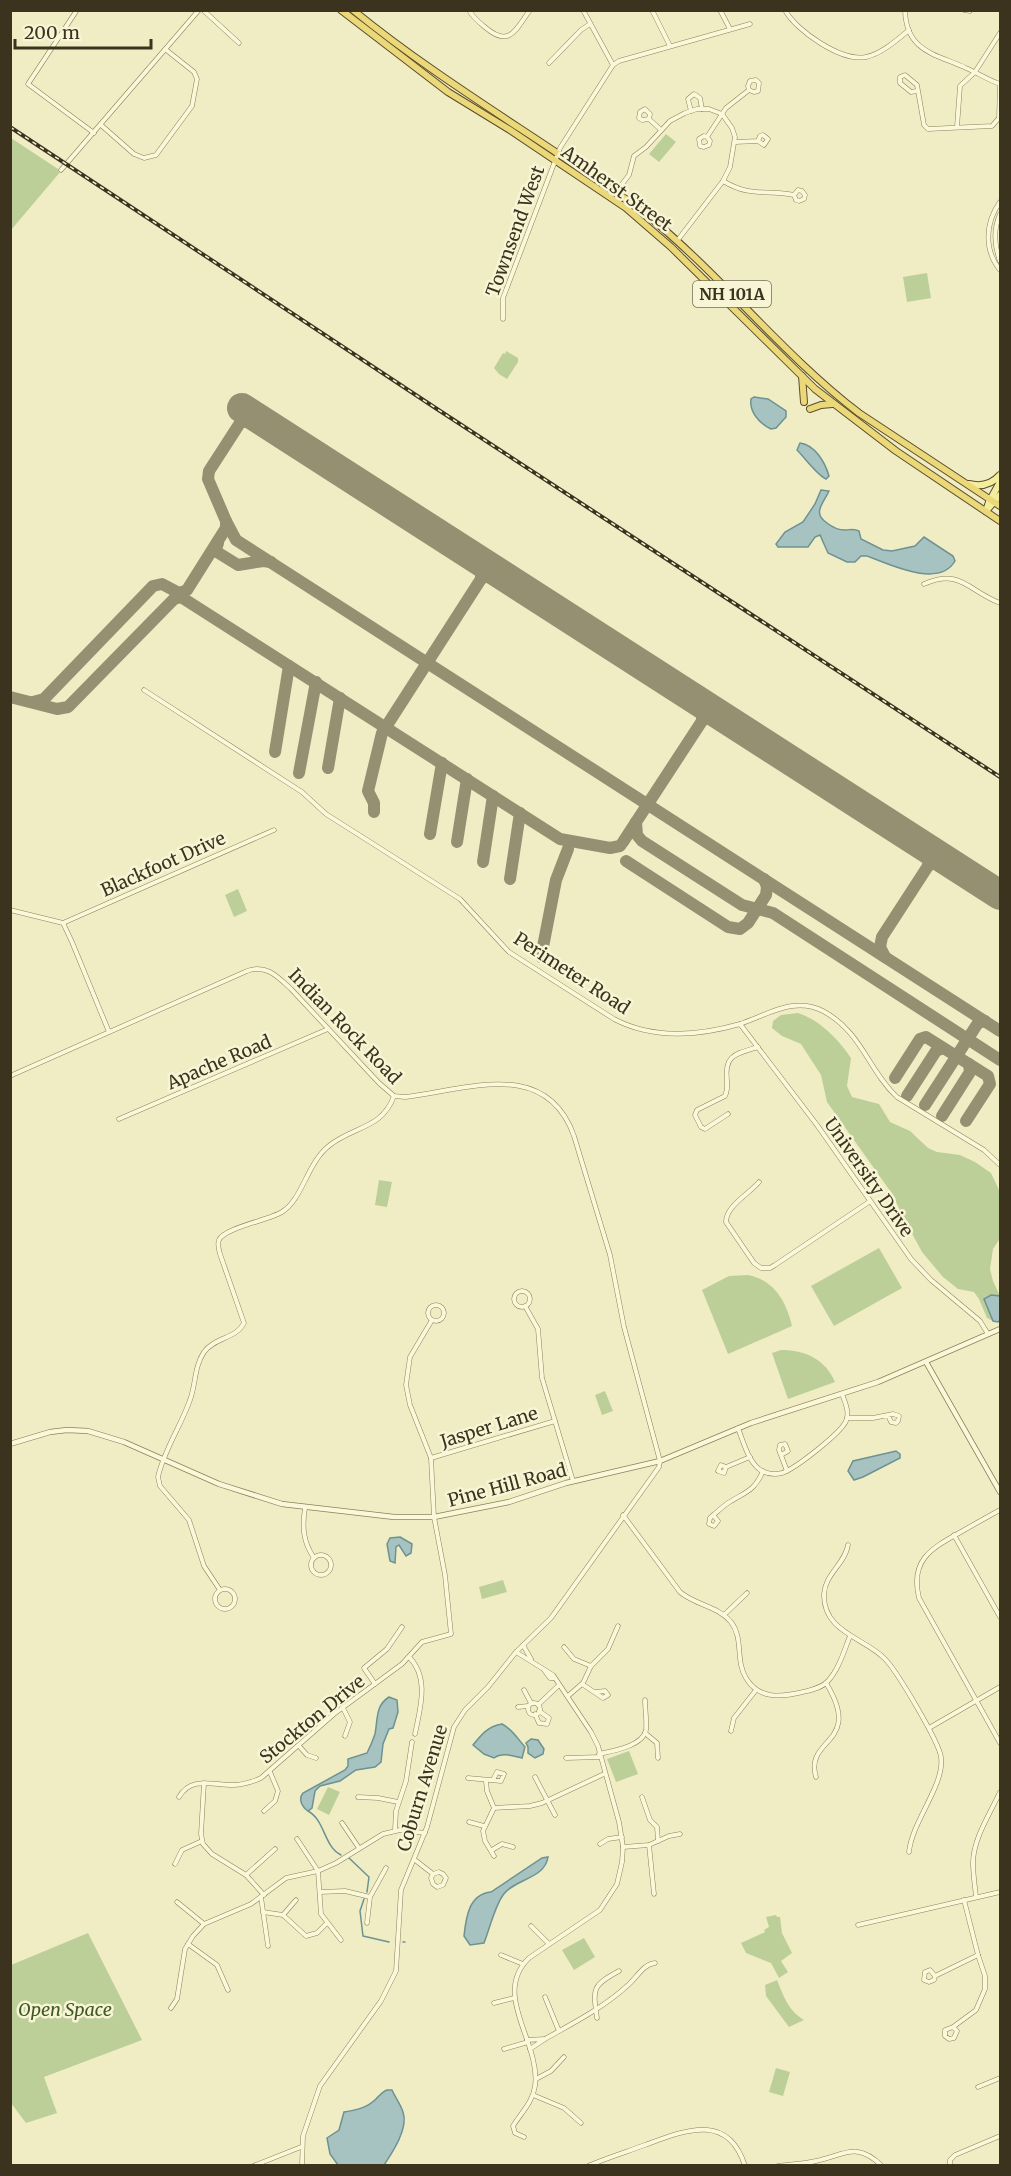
<svg xmlns="http://www.w3.org/2000/svg" width="1011" height="2176" viewBox="0 0 1011 2176" font-family="Merriweather,serif">
<style>
.green{fill:#bccf98}
.water{fill:#a7c3c1;stroke:#6d9292;stroke-width:1.5}
.lines{fill:none;stroke-linecap:round;stroke-linejoin:round}
.stream{stroke:#6d9292;stroke-width:1.5}
.taxiway{stroke:#969072;stroke-width:12}
.runway{stroke:#969072;stroke-width:30}
.minor-casing{stroke:#8c805a;stroke-width:5}
.tertiary-casing{stroke:#8c805a;stroke-width:6}
.primary-casing{stroke:#5a4c2e;stroke-width:8}
.trunk-casing{stroke:#5a4c2e;stroke-width:8}
.minor{stroke:#faf8d9;stroke-width:4}
.tertiary{stroke:#faf8d9;stroke-width:4.5}
.primary{stroke:#f4ed9c;stroke-width:6}
.trunk{stroke:#ebd878;stroke-width:6}
.rail-casing{stroke:#3c331e;stroke-width:4}
.rail{stroke:#f7f5d5;stroke-width:1.5;stroke-dasharray:4.5;stroke-linecap:butt}
.labels{text-anchor:middle;dominant-baseline:central;stroke-width:5;stroke-linejoin:round;paint-order:stroke}
.shield{fill:#f7f5d5;stroke:#746d55;stroke-width:1.5}
.shield-label{font-size:16px;font-weight:bold;fill:#3c331e}
.street-label{font-size:18px;fill:#3c331e;stroke:#f7f5d5}
.park-label{font-size:18px;font-style:italic;fill:#405924;stroke:#f7f5d5}
</style>
<rect width="100%" height="100%" fill="#f0edc5"/>
<g class="green">
<polygon points="666,134 676,142 659,162 649,154"/>
<polygon points="11,138 61,171 11,230"/>
<polygon points="927,273 931,298 907,302 903,277"/>
<polygon points="506,351 518,358 518,362 507,379 499,374 494,368 503,353 505,354"/>
<polygon points="238,889 247,911 234,917 225,895"/>
<path d="M798,1013C820,1020 838,1039 851,1058L847,1086L852,1097L879,1104L890,1122L910,1131L928,1148L937,1152L960,1155L975,1162L991,1173L999,1190V1240L993,1249L990,1269L993,1281L1000,1296L990,1295L984,1299L993,1321L987,1318L979,1299L974,1292L958,1289L943,1277L922,1252L901,1213L893,1195L827,1102L821,1075L801,1044L782,1036L772,1028L773,1021L781,1015Z"/>
<polygon points="379,1180 392,1182 387,1207 375,1205"/>
<polygon points="879,1248 902,1288 834,1326 811,1286"/>
<path d="M748,1275C774,1280 786,1301 792,1326L728,1354L702,1290L729,1276Z"/>
<path d="M781,1350C805,1350 825,1359 835,1382L788,1399L772,1353Z"/>
<polygon points="605,1391 613,1411 602,1415 595,1395"/>
<polygon points="503,1580 507,1592 482,1599 479,1587"/>
<polygon points="629,1751 638,1774 616,1782 607,1759"/>
<polygon points="328,1787 340,1792 329,1815 317,1809"/>
<polygon points="776,1915 777,1917 780,1917 782,1933 792,1953 781,1961 788,1972 779,1978 771,1963 746,1953 741,1943 765,1932 764,1930 769,1927 766,1917"/>
<polygon points="88,1933 142,2040 44,2077 57,2113 26,2123 11,2103 11,1965"/>
<polygon points="584,1938 595,1957 574,1970 562,1950"/>
<path d="M777,1980C784,1997 788,2010 804,2020L789,2027L766,1996L765,1985Z"/>
<polygon points="776,2068 790,2072 783,2096 769,2092"/>
</g>
<g class="water">
<path d="M754,397L768,399L786,411V417L776,428L771,429C760,424 749,412 751,399Z"/>
<path d="M800,443C815,445 825,462 829,476L826,479C817,475 805,458 797,450Z"/>
<path d="M821,490L829,491C823,504 812,513 827,523C832,527 839,530 845,530C851,530 853,528 859,531L861,539L883,550L892,551L915,546L924,537L953,556L955,561C939,589 889,564 867,556H861L855,562H847L828,553L820,535L815,537L808,547H778L776,544L785,532L803,522L815,504Z"/>
<polygon points="991,1295 1000,1296 1000,1320 998,1322 993,1321 984,1299"/>
<polygon points="896,1451 900,1454 900,1458 863,1477 854,1480 848,1471 853,1461"/>
<polygon points="400,1537 412,1544 411,1553 406,1556 399,1545 396,1547 395,1563 390,1561 387,1544 390,1538"/>
<path d="M389,1697L397,1700L398,1712L393,1728L389,1729L383,1744L381,1762L375,1767L356,1770L340,1781L320,1786L315,1791L312,1808L308,1811C302,1807 298,1799 303,1793L345,1770L348,1766V1759L367,1753C370,1747 373,1740 375,1734C378,1719 375,1706 389,1697Z"/>
<path d="M502,1724C511,1728 518,1739 525,1747L522,1758C513,1756 503,1752 494,1758L484,1754L473,1745C481,1735 488,1726 502,1724Z"/>
<polygon points="531,1739 538,1740 544,1749 543,1754 535,1758 528,1753 528,1747 526,1743"/>
<path d="M548,1857C545,1879 514,1879 503,1895C494,1908 490,1928 484,1943L470,1945L464,1936C466,1917 469,1894 491,1892L542,1858Z"/>
<path d="M387,2090H392C395,2097 401,2105 403,2112C409,2128 392,2153 384,2165H338L330,2154L327,2138L339,2130L344,2112C356,2110 367,2108 376,2099C380,2095 382,2092 387,2090Z"/>
</g>
<g class="lines">
<g class="stream">
<path d="M308,1811C325,1820 324,1847 341,1855"/>
<polyline points="349,1858 369,1877 367,1892"/>
<polyline points="364,1899 360,1911 363,1936 389,1942"/>
<polyline points="403,1942 405,1942"/>
</g>
<g class="taxiway">
<polyline points="226,521 236,540 1000,1031"/>
<polyline points="218,543 216,549 217,552 238,565 263,561 271,562"/>
<polyline points="473,557 481,566 481,579 491,574 504,577"/>
<polyline points="10,697 57,709 68,707 174,599 181,597 560,839 610,848 620,846 623,842 702,721 710,715 722,717"/>
<polyline points="694,698 702,710 702,721"/>
<polyline points="33,702 44,699 153,586 162,584 179,593 187,590 226,528 226,521 208,479 209,471 240,423 257,417"/>
<polyline points="275,752 289,666"/>
<polyline points="328,768 340,698"/>
<polyline points="299,773 316,682"/>
<polyline points="374,812 374,803 368,791 382,733 481,579"/>
<polyline points="636,822 637,835 642,841 742,905 773,913 1000,1060"/>
<polyline points="430,834 442,763"/>
<polyline points="457,842 467,779"/>
<polyline points="921,844 929,857 928,866"/>
<polyline points="626,861 728,927 740,929 748,923 766,895 767,887 764,879"/>
<polyline points="483,862 493,796"/>
<polyline points="510,879 520,813"/>
<polyline points="541,957 556,880 568,849"/>
<polyline points="885,957 880,947 882,937 928,866 939,860 953,865"/>
<polyline points="895,1078 920,1039 926,1037 988,1076 990,1084 966,1121"/>
<polyline points="907,1096 936,1051 943,1048"/>
<polyline points="925,1105 978,1023 985,1021"/>
<polyline points="942,1116 970,1072 969,1064"/>
</g>
<polyline class="runway" points="242,408 1000,895"/>
<g class="minor-casing">
<g id="minor">
<polyline points="77,10 28,84 94,133"/>
<polyline points="203,10 239,43"/>
<path d="M469,10C473,18 480,23 486,28C510,48 516,29 530,10"/>
<polyline points="583,10 613,65"/>
<polyline points="652,10 670,46"/>
<polyline points="720,10 730,29"/>
<path d="M785,10C796,31 842,62 866,57C881,54 897,40 909,30"/>
<path d="M905,10C906,52 936,54 966,68C978,73 988,80 1000,84"/>
<polyline points="964,10 970,11"/>
<polyline points="549,63 581,30 590,24"/>
<polyline points="917,91 911,92 900,83 900,77 905,75 917,85 924,125 928,129 992,126 999,118 1000,84"/>
<polyline points="691,111 688,99 694,94 700,98 702,109"/>
<polyline points="649,119 642,120 639,118 640,112 645,109 650,114 649,119 661,130"/>
<polyline points="101,125 134,154 144,158 156,155 192,106 197,79 194,72 165,49"/>
<polyline points="957,127 960,86 975,72 1000,33"/>
<polyline points="707,137 710,141 709,145 704,147 700,146 699,139 704,136 707,137 726,108 749,90 754,92 758,91 759,83 756,80 750,81 748,86 749,90"/>
<polyline points="735,142 758,141 760,136 763,135 768,139 764,145 758,141"/>
<polyline points="61,170 199,10"/>
<path d="M723,181C752,198 764,189 794,195L796,200L799,201L804,199L805,195L802,191L798,190L794,195"/>
<polyline points="616,192 629,175 634,156 646,147 670,121 685,113 697,109 709,109 722,114 732,128 735,137 730,167 723,181 677,241"/>
<path d="M1000,202C985,223 984,250 1000,270"/>
<path d="M1000,214C993,230 994,245 1000,261"/>
<polyline points="503,319 503,298 560,148 613,65 619,61 750,24"/>
<path d="M924,584C961,568 968,591 1000,603"/>
<path d="M144,690L302,792L326,814L460,899L509,952L614,1019C654,1040 698,1036 740,1024C767,1015 794,996 823,1011C862,1032 868,1070 897,1097L984,1150L1000,1165"/>
<polyline points="10,910 63,923 72,942 109,1032"/>
<polyline points="63,923 274,830"/>
<polyline points="740,1024 817,1125 911,1259 931,1280 980,1321 988,1334"/>
<path d="M10,1076L247,971C266,964 277,976 291,989L379,1083L394,1096L405,1097C466,1090 546,1057 574,1136L610,1255L624,1327L660,1461L659,1467L551,1618L516,1652L488,1687L465,1710L454,1727L427,1827L401,1890L396,1971L381,2001L320,2086L303,2136L302,2166"/>
<path d="M728,1114L705,1129L701,1127L695,1115L697,1110L725,1096C728,1090 727,1087 727,1081C724,1055 735,1054 758,1047"/>
<polyline points="119,1119 328,1029"/>
<path d="M759,1182C749,1194 726,1206 726,1222L754,1263L761,1268H770L775,1265L869,1202"/>
<circle cx="522" cy="1299" r="8"/>
<circle cx="436" cy="1313" r="8"/>
<polyline points="525,1306 538,1329 542,1378 573,1481"/>
<polyline points="847,1418 873,1418 893,1414 899,1416 898,1421 896,1423 891,1422 888,1415"/>
<path d="M738,1428C743,1441 748,1460 759,1469C766,1474 774,1475 782,1473C795,1469 841,1433 846,1421C850,1413 845,1402 842,1394"/>
<polyline points="781,1455 788,1451 785,1444 780,1445 779,1450 787,1471"/>
<polyline points="431,1458 555,1421"/>
<polyline points="726,1467 724,1473 718,1471 721,1465 726,1467 750,1457"/>
<path d="M305,1508C302,1527 303,1542 314,1558"/>
<path d="M1000,1510C987,1517 973,1525 959,1533C930,1549 910,1561 919,1598L1000,1743"/>
<path d="M623,1515L680,1592C695,1605 718,1606 731,1622C744,1639 735,1660 746,1678C759,1700 782,1697 803,1692C811,1690 822,1688 828,1681C839,1669 844,1651 850,1636"/>
<path d="M713,1515L718,1521L714,1526L709,1524L710,1518C716,1513 722,1507 728,1503C745,1492 754,1492 763,1471"/>
<polyline points="954,1535 1000,1617"/>
<path d="M848,1545C845,1564 825,1574 824,1594C823,1632 863,1637 884,1658C896,1669 939,1742 941,1757C945,1785 912,1821 909,1852"/>
<circle cx="321" cy="1565" r="10"/>
<circle cx="225" cy="1599" r="10"/>
<path d="M220,1590L204,1566L189,1520L160,1486L158,1477C164,1450 181,1426 190,1400C196,1384 194,1367 204,1352C215,1337 236,1339 244,1323L220,1254C219,1250 217,1244 219,1240C224,1228 269,1220 282,1212C303,1199 307,1162 330,1145C354,1126 382,1129 394,1096"/>
<polyline points="724,1615 747,1593"/>
<polyline points="523,1645 531,1659"/>
<polyline points="564,1647 574,1659 591,1666"/>
<path d="M516,1652L553,1675L591,1732L598,1746L619,1822L623,1847L622,1862L617,1884L600,1910L529,1958C491,1995 541,2042 535,2086C533,2102 521,2113 513,2126L515,2133L524,2137"/>
<path d="M409,1657C430,1678 420,1709 415,1734"/>
<polyline points="544,1670 550,1678 554,1678"/>
<polyline points="375,1684 364,1668 387,1649 402,1627"/>
<polyline points="582,1684 603,1698 608,1695 605,1691 596,1692"/>
<polyline points="524,1690 531,1703"/>
<polyline points="568,1696 583,1683 591,1666 608,1649 618,1626"/>
<circle cx="534" cy="1709" r="6"/>
<polyline points="538,1705 559,1685"/>
<polyline points="518,1707 528,1706"/>
<polyline points="343,1708 350,1722 345,1736"/>
<polyline points="535,1714 539,1723 547,1724 549,1718 539,1711"/>
<polyline points="929,1728 1000,1687"/>
<polyline points="731,1731 734,1718 756,1690"/>
<polyline points="645,1733 657,1743 658,1758"/>
<polyline points="299,1746 307,1755 316,1758"/>
<path d="M599,1754C613,1751 643,1746 646,1730C647,1721 645,1709 645,1700"/>
<polyline points="566,1758 600,1757"/>
<polyline points="535,1777 555,1815"/>
<path d="M816,1777C804,1737 864,1745 826,1683"/>
<polyline points="468,1778 501,1781 504,1774 497,1772 493,1780"/>
<polyline points="486,1781 487,1791 494,1808 483,1831 485,1841 494,1856"/>
<polyline points="204,1783 201,1834 203,1844 212,1854 246,1875 264,1895"/>
<path d="M179,1797C191,1776 213,1785 232,1785C243,1785 252,1782 261,1778L334,1714L402,1664L422,1642L451,1634L445,1575L434,1517L431,1458L410,1405L406,1385L410,1357L432,1320"/>
<polyline points="358,1797 378,1798 398,1802"/>
<polyline points="642,1797 650,1820 657,1827 658,1841"/>
<polyline points="494,1808 530,1806 542,1803 604,1774"/>
<polyline points="264,1811 275,1801 278,1791 270,1772"/>
<polyline points="469,1822 484,1826"/>
<polyline points="342,1823 359,1848"/>
<polyline points="395,1830 396,1811 406,1781 412,1742"/>
<polyline points="297,1839 318,1871 321,1914 341,1940"/>
<polyline points="600,1844 608,1839 622,1837"/>
<polyline points="649,1845 654,1894"/>
<polyline points="623,1847 649,1845 669,1836 680,1834"/>
<polyline points="492,1850 502,1844 513,1847"/>
<polyline points="415,1860 433,1874 431,1878 433,1884 437,1887 443,1885 446,1878 443,1874 439,1872 433,1874"/>
<polyline points="175,1864 182,1850 202,1841"/>
<polyline points="246,1875 275,1849"/>
<polyline points="320,1892 345,1891 370,1897"/>
<polyline points="261,1897 268,1946"/>
<path d="M976,1897C975,1886 973,1874 973,1863C973,1839 990,1814 1000,1792"/>
<polyline points="177,1902 204,1924"/>
<polyline points="263,1912 283,1915 306,1936 317,1933 327,1923"/>
<polyline points="283,1915 296,1900"/>
<polyline points="367,1923 370,1897 386,1868"/>
<polyline points="858,1925 1000,1892"/>
<polyline points="531,1926 549,1944"/>
<polyline points="188,1944 217,1965 228,1990"/>
<polyline points="501,1955 523,1964"/>
<polyline points="935,1976 934,1980 929,1982 924,1980 925,1972 930,1970 935,1976 978,1955"/>
<polyline points="545,1997 559,2031"/>
<polyline points="494,2003 514,1998"/>
<polyline points="171,2008 177,1999 185,1949 193,1936 204,1924 251,1904 286,1878 318,1871 336,1863 383,1834 400,1830 425,1833"/>
<path d="M597,2018C593,1989 591,1986 619,1971"/>
<polyline points="953,2027 957,2031 954,2038 949,2039 945,2036 945,2030 953,2027 976,2010 985,1989 985,1976 978,1955 964,1900"/>
<path d="M545,2039C573,2023 603,2008 627,1986C636,1979 643,1964 655,1963"/>
<polyline points="527,2040 545,2039 530,2049"/>
<polyline points="504,2049 528,2042"/>
<polyline points="536,2079 551,2071 564,2057"/>
<polyline points="978,2087 1000,2078"/>
<polyline points="533,2095 564,2108 581,2123"/>
<polyline points="253,2166 301,2147"/>
<path d="M588,2166C606,2158 626,2152 645,2145C683,2131 728,2111 745,2166"/>
<path d="M778,2166C791,2164 804,2164 816,2161C843,2156 856,2140 882,2166"/>
<polyline points="950,2166 950,2160 955,2155 1000,2136"/>
</g>
</g>
<g class="tertiary-casing">
<g id="tertiary">
<polyline points="926,1362 1000,1492"/>
<polyline points="10,1444 50,1432 67,1430 88,1431 124,1442 219,1484 282,1504 394,1517 434,1517 509,1502 566,1483 660,1461 751,1423 878,1382 1000,1329"/>
</g>
</g>
<g class="primary-casing">
<g id="primary">
<path d="M969,484C981,487 992,484 1000,475"/>
<polyline points="986,511 989,502 1000,482"/>
<polyline points="986,511 1000,495"/>
</g>
</g>
<g class="trunk-casing">
<g id="trunk">
<polyline points="341,10 448,92 510,130 626,208 671,247 815,389 896,451 1000,521"/>
<path d="M353,10C418,63 488,107 557,153C588,173 618,192 647,215C722,276 782,354 859,413L1000,506"/>
<polyline points="802,376 804,402"/>
<polyline points="810,409 821,405 832,404"/>
</g>
</g>
<use href="#minor" class="minor"/>
<use href="#tertiary" class="tertiary"/>
<use href="#primary" class="primary"/>
<use href="#trunk" class="trunk"/>
<g class="rail-casing">
<polyline id="rail" points="10,127 437,409 1000,777"/>
</g>
<use href="#rail" class="rail"/>
</g>
<g class="labels">
<rect class="shield" x="693" y="281" width="78" height="26" rx="4.5"/>
<g class="shield-label">
<text x="732" y="294">NH 101A</text>
</g>
<g class="street-label">
<text transform="translate(617 188) rotate(36)">Amherst Street</text>
<text transform="translate(515 231) rotate(-70)">Townsend West</text>
<text transform="translate(163 864) rotate(-24)">Blackfoot Drive</text>
<text transform="translate(572 973) rotate(33)">Perimeter Road</text>
<text transform="translate(345 1026) rotate(46)">Indian Rock Road</text>
<text transform="translate(219 1062) rotate(-23)">Apache Road</text>
<text transform="translate(869 1177) rotate(55)">University Drive</text>
<text transform="translate(489 1427) rotate(-17)">Jasper Lane</text>
<text transform="translate(507 1485) rotate(-15)">Pine Hill Road</text>
<text transform="translate(312 1719) rotate(-39)">Stockton Drive</text>
<text transform="translate(422 1788) rotate(-73)">Coburn Avenue</text>
</g>
<g class="park-label">
<text x="65" y="2009">Open Space</text>
</g>
</g>
<rect width="1011" height="2176" fill="none" stroke="#3c331e" stroke-width="24"/>
<path d="M15 39v9h136v-9" fill="none" stroke="#3c331e" stroke-width="3"/>
<text x="24" y="39" font-size="18" fill="#3c331e" stroke="#f7f5d5" stroke-width="4.5" paint-order="stroke">200 m</text>
</svg>
